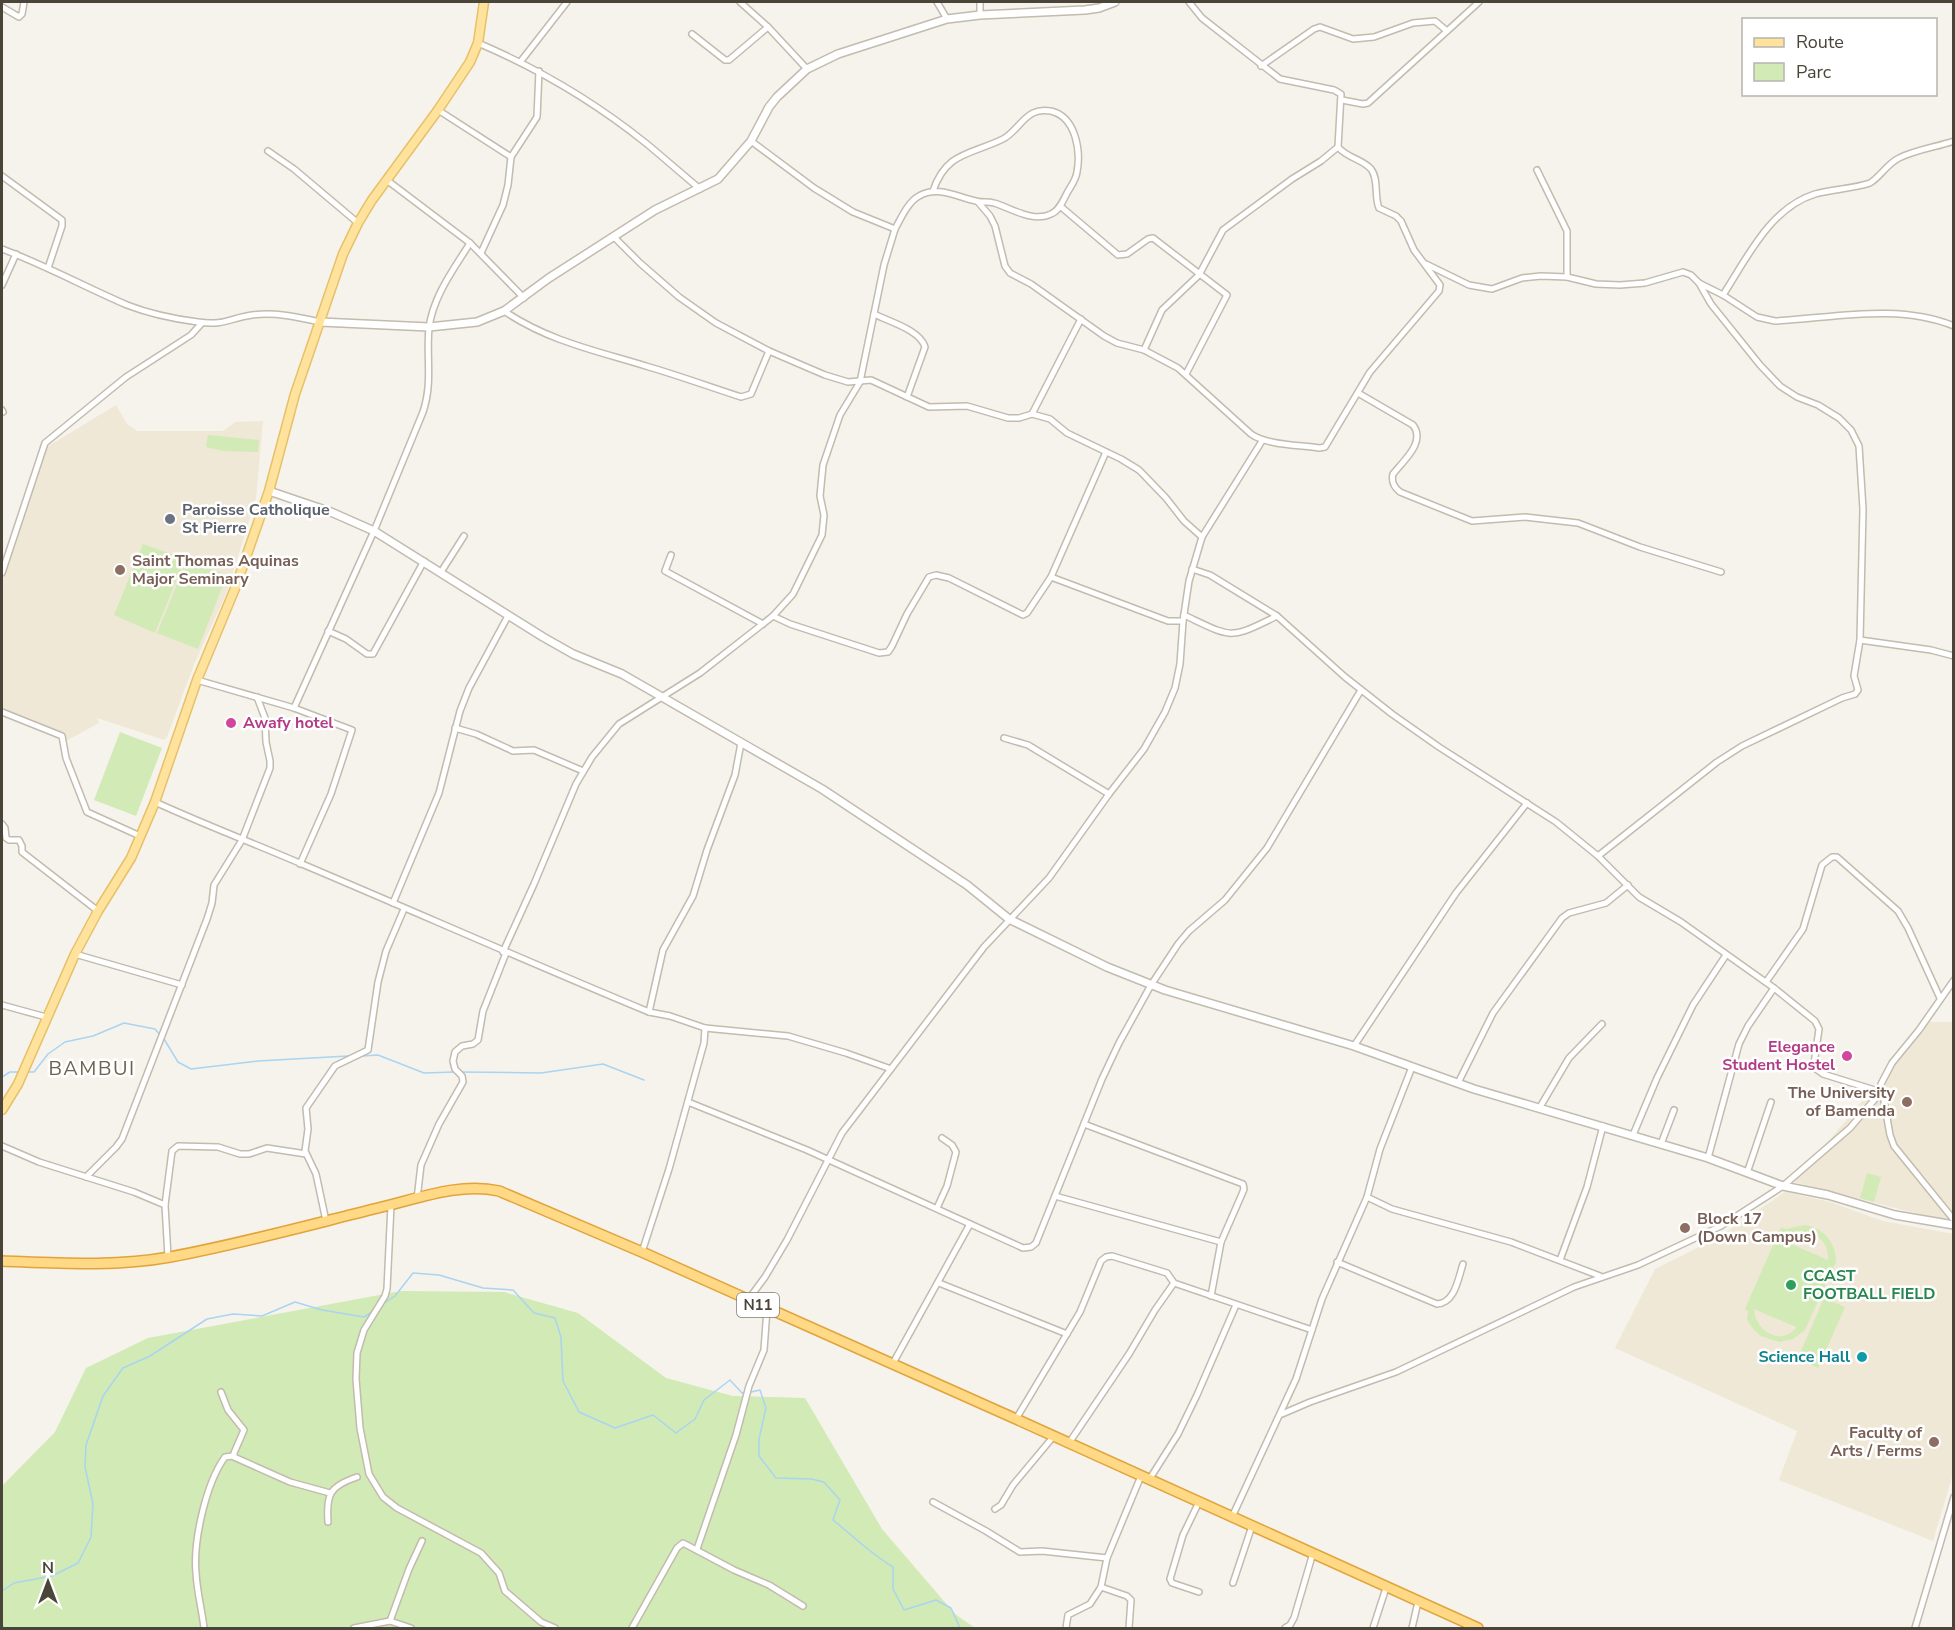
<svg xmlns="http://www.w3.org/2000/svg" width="1955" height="1630" viewBox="0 0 1955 1630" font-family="'Nunito Sans',sans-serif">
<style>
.education{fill:#efe8d6}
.green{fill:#d2eab5;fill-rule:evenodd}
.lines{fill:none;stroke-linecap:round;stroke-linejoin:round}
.stream{stroke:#a9d4f2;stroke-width:1.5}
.minor-casing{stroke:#c2bbae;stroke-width:8}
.tertiary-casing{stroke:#c2bbae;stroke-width:10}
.primary-casing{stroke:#e6c16a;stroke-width:11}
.trunk-casing{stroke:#e0a43c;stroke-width:12}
.minor{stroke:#fff;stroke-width:5}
.tertiary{stroke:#fff;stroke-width:7}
.primary{stroke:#ffe39c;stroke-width:8}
.trunk{stroke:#ffd985;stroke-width:9}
.worship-dot{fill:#6b7280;stroke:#fff;stroke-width:2}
.education-dot{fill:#8d6e63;stroke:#fff;stroke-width:2}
.hotel-dot{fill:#d1479c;stroke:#fff;stroke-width:2}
.leisure-dot{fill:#2e9e5b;stroke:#fff;stroke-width:2}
.culture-dot{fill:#0f9aa8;stroke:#fff;stroke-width:2}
.labels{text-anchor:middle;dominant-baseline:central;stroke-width:5;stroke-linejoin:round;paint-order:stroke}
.shield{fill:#fff;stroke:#817c74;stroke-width:1.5}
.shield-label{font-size:15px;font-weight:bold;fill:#4b4439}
.worship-label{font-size:16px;font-weight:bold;fill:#5b616d;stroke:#fff;text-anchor:start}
.education-label{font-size:16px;font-weight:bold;fill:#785e54;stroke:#fff;text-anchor:start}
.hotel-label{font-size:16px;font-weight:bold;fill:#b23c85;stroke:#fff;text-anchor:start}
.leisure-label{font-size:16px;font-weight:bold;fill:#27864d;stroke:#fff;text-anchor:start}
.culture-label{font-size:16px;font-weight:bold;fill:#0d838f;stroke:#fff;text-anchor:end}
.quarter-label{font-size:20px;letter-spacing:1.5px;fill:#6e6250;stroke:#fff}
</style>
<rect width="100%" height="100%" fill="#f6f3ec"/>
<g class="education">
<polygon points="116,405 127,424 137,431 223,431 235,422 263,421 256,498 227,592 195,662 167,737 164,740 97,718 99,723 66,741 2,715 2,582 47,447"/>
<polygon points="1929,1022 1953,1022 1953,1214 1942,1220 1794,1182"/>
<polygon points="1785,1192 1830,1202 1883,1221 1954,1234 1953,1474 1933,1541 1779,1480 1797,1431 1615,1348 1655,1269 1719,1237"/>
</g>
<g class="green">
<polygon points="208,435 259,440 258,452 223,451 206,447"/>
<polygon points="143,544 185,559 155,633 114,615"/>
<polygon points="187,560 227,575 198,649 157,633"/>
<polygon points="120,732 162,748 136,816 94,800"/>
<polygon points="1867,1173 1881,1177 1874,1202 1860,1198"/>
<path d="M1805,1225C1824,1228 1836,1243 1836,1262L1805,1330L1793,1339L1779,1342L1761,1336L1754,1330L1747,1320L1748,1311L1745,1309L1781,1227L1785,1229ZM1800,1231C1817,1233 1829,1241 1828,1260L1784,1241L1790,1234ZM1754,1309L1796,1327V1328C1780,1347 1755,1330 1754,1309Z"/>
<polygon points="401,1291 504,1292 578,1313 666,1378 733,1396 805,1398 882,1529 955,1614 975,1628 2,1628 2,1486 55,1432 86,1368 148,1338"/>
<polygon points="1824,1298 1845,1307 1818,1368 1798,1358"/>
</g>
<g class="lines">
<g class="stream">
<polyline points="164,1039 178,1062 191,1069 258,1061 348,1056"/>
<polyline points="362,1056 378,1055 424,1073 455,1072"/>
<polyline points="29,1072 34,1072 48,1054 65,1042 93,1036 124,1023 155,1029 161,1036"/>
<polyline points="460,1072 541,1073 603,1064 644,1080"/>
<polyline points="2,1077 10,1072 21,1072"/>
<polyline points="383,1304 395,1296 413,1273 439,1275 483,1288 513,1290 534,1313 555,1318 561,1337 563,1381 579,1412 615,1428 653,1415 676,1433 695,1419 704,1400 730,1380 742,1393 746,1392"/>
<path d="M751,1392L760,1390L766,1408L759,1439V1456L776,1478L811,1479L824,1482L840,1500L833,1520C853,1536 871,1554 893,1567V1589L904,1610L936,1600L951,1608L960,1628"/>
<polyline points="2,1591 14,1583 52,1576 78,1563 91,1537 93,1504 85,1467 86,1445 103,1396 123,1368 150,1356 207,1319 233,1314 262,1316 295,1302 322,1310 364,1317 372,1312"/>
<polyline points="2,1624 4,1628"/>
</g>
<g class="minor-casing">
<g id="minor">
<polyline points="740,2 768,27 807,69"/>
<polyline points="937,2 947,19"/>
<polyline points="980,2 980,15"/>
<polyline points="2,7 19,17 22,14 24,2"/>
<polyline points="692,34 725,60 729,60 768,27"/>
<path d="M478,43C539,69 596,103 647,144C665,159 682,174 700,189"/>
<polyline points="521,61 567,2"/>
<polyline points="1261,66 1314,29 1320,27 1353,39 1374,37 1413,23 1435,21 1447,31"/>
<polyline points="1342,100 1363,104 1368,103 1479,2"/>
<polyline points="438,110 511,157"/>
<polyline points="751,141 814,188 853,212 895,229 884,265 860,382 840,415 823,465 820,496 824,515 822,535 793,594 773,616"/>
<polyline points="268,151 294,169 358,223"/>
<polyline points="1537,170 1567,231 1567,277"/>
<polyline points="2,176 62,220 62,226 48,268"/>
<polyline points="388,181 470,243 524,298"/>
<path d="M978,202L990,216L995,226L1005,266L1010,273L1031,284L1104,336L1117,343L1144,350L1178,368L1251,434C1266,445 1299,445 1319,448L1325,447L1370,372L1439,291L1440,285L1414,250L1401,221L1396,216L1379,208C1374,197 1379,179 1371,169C1362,159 1347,158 1338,147L1341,94L1334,90L1280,79L1202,18L1189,2"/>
<polyline points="1060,206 1118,255 1127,254 1148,239 1153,238 1227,295 1186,374"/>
<path d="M895,229C901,218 908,202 919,196C938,185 957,197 976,201C982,203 988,201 994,203C1011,208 1033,223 1051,214C1059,211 1063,201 1067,193C1071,186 1076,180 1077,172C1081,151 1076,117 1051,111C1045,110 1039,110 1033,113C1021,119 1015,133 1003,139C970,155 946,152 933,191"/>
<polyline points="614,237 640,263 679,297 716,323 769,351 825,375 848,382 871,380 929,407 967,406 1008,418 1019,418 1032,414 1050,419 1067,433 1121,459 1139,470 1166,498 1184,521 1202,537"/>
<path d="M2,249C45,265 85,287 127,305C150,314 175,319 198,322C224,326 230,318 252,315C275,312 298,317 320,322"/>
<polyline points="481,253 503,205 508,185 511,157 537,117 539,71"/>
<path d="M1426,264L1469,285L1492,289L1522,278L1541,276L1567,277L1596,284L1620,285L1645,283L1683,272L1691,275L1699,283L1723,295L1757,317L1775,321C1833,318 1898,303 1954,326"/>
<polyline points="2,285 16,254"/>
<path d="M1723,295C1747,258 1770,208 1815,194C1833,189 1852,189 1870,183C1881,176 1887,164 1899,158C1915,150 1936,147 1954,141"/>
<path d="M504,311C550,342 598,351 649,367C680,376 710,387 741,397L751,394L769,351"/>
<path d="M874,314C890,322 920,330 925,347L907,397"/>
<polyline points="1144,350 1162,310 1199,275 1223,230 1292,179 1321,161 1338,147"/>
<path d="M1358,393L1413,425C1426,442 1404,460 1393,474C1391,482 1394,487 1400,492L1472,521L1525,517L1578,523L1640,547L1721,572"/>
<polyline points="2,410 3,412"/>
<polyline points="1032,414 1081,319"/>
<polyline points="671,555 665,571 763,624"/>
<polyline points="1192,569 1210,575 1277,616 1345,677 1392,714 1439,747 1556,822 1598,856 1639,897 1681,922 1774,988 1815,1021 1819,1029 1814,1064 1816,1069 1823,1074 1881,1092"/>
<polyline points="441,572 464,536"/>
<polyline points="2,573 45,443 126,377 191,335 202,323"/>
<polyline points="1051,577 1106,452"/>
<path d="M1184,615C1233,638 1228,640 1277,616"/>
<polyline points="328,631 346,639 367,654 373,654 424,561"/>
<polyline points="1860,640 1931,650 1954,656"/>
<polyline points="197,680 294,708 352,730 331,794 300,864"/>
<path d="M294,708L374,531L423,412C433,382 426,357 429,328C433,296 454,269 470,243"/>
<polyline points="2,712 62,736 66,758 87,812 140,836"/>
<polyline points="455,728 476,734 513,751 534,750 583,771"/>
<polyline points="1004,738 1028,745 1109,794"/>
<path d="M155,802C203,824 253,843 302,864C418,913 533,964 649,1012L670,1016L705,1028L788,1036L846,1053L891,1069"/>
<polyline points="2,824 5,828 6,838 9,840 19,840 22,846 22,852 98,911"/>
<polyline points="1598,856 1717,762 1742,746 1842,698 1855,694 1858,690 1854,676 1860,640 1863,509 1859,446 1851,430 1839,418 1818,405 1797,397 1780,386 1760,365 1711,304 1699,283"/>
<polyline points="393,903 439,793 460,711 469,688 508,616"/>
<polyline points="503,952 534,884 576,784 592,757 619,724 700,673 773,616 790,624 879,653 888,652 892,646 907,614 929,577 936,575 949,578 1023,615 1027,613 1051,577 1168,621 1183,621"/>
<polyline points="75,954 182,985"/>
<polyline points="1954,980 1919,1030 1892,1063 1881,1084 1890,1135 1894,1146 1954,1220"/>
<polyline points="1766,982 1803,929 1822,865 1832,857 1837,857 1898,911 1908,928 1940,998"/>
<polyline points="2,1005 46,1017"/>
<polyline points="649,1012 663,950 693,896 707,850 735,775 741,743"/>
<polyline points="1354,1046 1456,893 1527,803"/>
<polyline points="1458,1083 1493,1013 1562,918 1569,913 1606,903 1628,885"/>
<polyline points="688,1102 807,1150 1023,1248 1031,1247 1036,1243 1102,1079 1119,1043 1151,985 1178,944 1189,931 1225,900 1267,848 1361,690"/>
<polyline points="1540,1107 1569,1058 1602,1024"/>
<polyline points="1084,1124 1243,1184 1244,1189 1242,1194 1221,1242 1211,1296"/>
<polyline points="1633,1135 1657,1078 1693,1005 1726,955"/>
<polyline points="1661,1144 1674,1110"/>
<polyline points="2,1146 39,1162 134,1192 165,1205 168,1257"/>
<polyline points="1708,1158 1739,1044 1748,1026 1774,988"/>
<polyline points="1747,1173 1771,1102"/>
<polyline points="86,1177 116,1147 122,1139 207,919 212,903 214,885 242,840 270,768 270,761 266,742 265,718 257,697"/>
<polyline points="1055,1196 1221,1242"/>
<polyline points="1367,1197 1392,1209 1511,1242 1600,1276"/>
<polyline points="417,1199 421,1165 439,1124 463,1082 462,1076 455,1069 453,1061 455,1052 462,1046 473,1044 478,1040 483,1011 506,953"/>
<polyline points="165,1205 172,1151 178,1146 218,1147 240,1154 249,1154 267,1148 306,1154"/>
<polyline points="391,1205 387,1289 385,1296 364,1330 357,1353 356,1379 360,1428 369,1474 383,1497 397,1508 481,1553 499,1573 505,1591 541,1622 555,1628"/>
<polyline points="937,1208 947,1186 956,1152 952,1145 942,1138"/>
<polyline points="326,1221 316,1174 305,1151 308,1129 306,1108 335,1066 368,1050 378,982 386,951 404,909"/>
<polyline points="642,1252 669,1169 704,1043 705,1028"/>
<polyline points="1560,1260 1587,1187 1603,1126"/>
<path d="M1337,1262L1437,1304C1455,1303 1458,1279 1463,1264"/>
<polyline points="939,1283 1067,1334"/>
<polyline points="748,1300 765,1277 787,1240 842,1133 984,947 1049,878 1109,794 1144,749 1165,712 1175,688 1180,664 1183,621 1189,581 1202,537 1262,441"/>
<polyline points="892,1365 970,1224"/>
<polyline points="221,1392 228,1410 244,1430 234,1453 234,1457 290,1482 330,1493"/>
<polyline points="1282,1414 1310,1402 1396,1372 1574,1287 1638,1265 1721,1226 1783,1186 1850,1128 1881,1092"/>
<polyline points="1016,1419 1080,1312 1101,1261 1106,1257 1112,1256 1167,1273 1174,1283 1312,1330"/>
<polyline points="1069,1443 1129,1354 1155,1310 1174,1283"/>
<polyline points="1149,1480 1178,1434 1197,1395 1236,1305"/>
<polyline points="933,1502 986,1531 1020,1552 1042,1551 1107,1558 1141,1476"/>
<polyline points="1199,1502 1183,1535 1170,1579 1172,1583 1199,1592"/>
<polyline points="995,1509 1001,1505 1013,1485 1053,1437"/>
<polyline points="1232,1517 1296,1379 1322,1299 1367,1197 1380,1149 1412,1067"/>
<path d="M328,1522C326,1494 330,1486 357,1477"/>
<polyline points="697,1549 736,1435 749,1386 764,1350 767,1309"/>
<polyline points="1107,1558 1101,1587 1127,1596 1131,1600 1129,1628"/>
<polyline points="1233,1583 1252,1526"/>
<polyline points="390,1621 409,1569 422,1541"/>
<path d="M204,1628C202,1610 197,1592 196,1573C193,1541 206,1483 225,1457L233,1456"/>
<polyline points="354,1628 390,1621 411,1628"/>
<polyline points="632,1628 677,1548 683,1543 734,1570 769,1585 803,1606"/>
<polyline points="1066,1628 1068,1615 1090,1604 1101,1587"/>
<polyline points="1285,1628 1290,1625 1294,1618 1313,1553"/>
<polyline points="1373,1628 1386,1588"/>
<polyline points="1412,1628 1418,1602"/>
<polyline points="1915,1628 1954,1497"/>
</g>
</g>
<g class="tertiary-casing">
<g id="tertiary">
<polyline points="320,322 429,327 477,322 504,311 549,278 655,210 718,179 751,141 769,107 777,97 807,69 838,54 947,19 980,15 1085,10 1099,8 1115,2"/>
<polyline points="269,491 331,512 374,531 543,637 573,654 622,674 822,789 967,885 1009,919 1107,967 1165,990 1354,1046 1474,1089 1708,1158 1783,1186 1828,1195 1895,1215 1954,1225"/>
</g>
</g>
<g class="primary-casing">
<polyline id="primary" points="2,1110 18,1084 75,954 98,911 131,858 155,802 197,680 236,586 269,491 295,394 343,254 358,223 372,200 438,110 470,62 478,43 484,2"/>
</g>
<g class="trunk-casing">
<path id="trunk" d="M2,1261C57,1263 115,1267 170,1257C240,1244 309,1225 378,1208C417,1199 459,1182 499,1191L642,1252L1016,1419L1478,1628"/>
</g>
<use href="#minor" class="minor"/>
<use href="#tertiary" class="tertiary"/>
<use href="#primary" class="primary"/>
<use href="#trunk" class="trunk"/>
</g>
<circle class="worship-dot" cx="170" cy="519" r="6"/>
<g class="education-dot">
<circle cx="120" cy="570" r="6"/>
<circle cx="1907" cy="1102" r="6"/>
<circle cx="1685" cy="1228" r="6"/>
<circle cx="1934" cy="1442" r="6"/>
</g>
<g class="hotel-dot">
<circle cx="231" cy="723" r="6"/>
<circle cx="1847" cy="1056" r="6"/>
</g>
<circle class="leisure-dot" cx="1791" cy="1285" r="6"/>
<circle class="culture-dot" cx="1862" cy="1357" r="6"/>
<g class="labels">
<rect class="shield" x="737" y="1293" width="42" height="24" rx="4.5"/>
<g class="shield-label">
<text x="758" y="1305">N11</text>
</g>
<g class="worship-label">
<text x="182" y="510">Paroisse Catholique<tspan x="182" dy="18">St Pierre</tspan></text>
</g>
<g class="education-label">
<text x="132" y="561">Saint Thomas Aquinas<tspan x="132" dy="18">Major Seminary</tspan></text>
<text x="1895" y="1093" text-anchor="end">The University<tspan x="1895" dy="18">of Bamenda</tspan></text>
<text x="1697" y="1219">Block 17<tspan x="1697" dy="18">(Down Campus)</tspan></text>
<text x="1922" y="1433" text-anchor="end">Faculty of<tspan x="1922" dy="18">Arts / Ferms</tspan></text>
</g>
<g class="hotel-label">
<text x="243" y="723">Awafy hotel</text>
<text x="1835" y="1047" text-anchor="end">Elegance<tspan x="1835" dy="18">Student Hostel</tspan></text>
</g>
<g class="leisure-label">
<text x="1803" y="1276">CCAST<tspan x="1803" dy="18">FOOTBALL FIELD</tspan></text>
</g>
<g class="culture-label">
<text x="1850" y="1357">Science Hall</text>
</g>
<g class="quarter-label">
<text x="92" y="1068">BAMBUI</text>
</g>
</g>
<rect width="1955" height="1630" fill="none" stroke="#4b4439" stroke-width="6"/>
<rect x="1742" y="18" width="195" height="78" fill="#ffffff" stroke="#b7b4b0" stroke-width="1.5"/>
<rect x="1754" y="38" width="30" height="9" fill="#ffe39c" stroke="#b7b4b0" stroke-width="1.5"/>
<text x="1796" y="48" font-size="18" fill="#4b4439">Route</text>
<rect x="1754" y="63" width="30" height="18" fill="#d2eab5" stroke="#b7b4b0" stroke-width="1.5"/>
<text x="1796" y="78" font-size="18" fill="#4b4439">Parc</text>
<g transform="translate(48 1582)" stroke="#ffffff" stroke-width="4.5" paint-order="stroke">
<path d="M0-4.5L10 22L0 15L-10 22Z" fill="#4b4439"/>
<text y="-9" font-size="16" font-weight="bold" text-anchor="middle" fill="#4b4439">N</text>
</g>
</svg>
